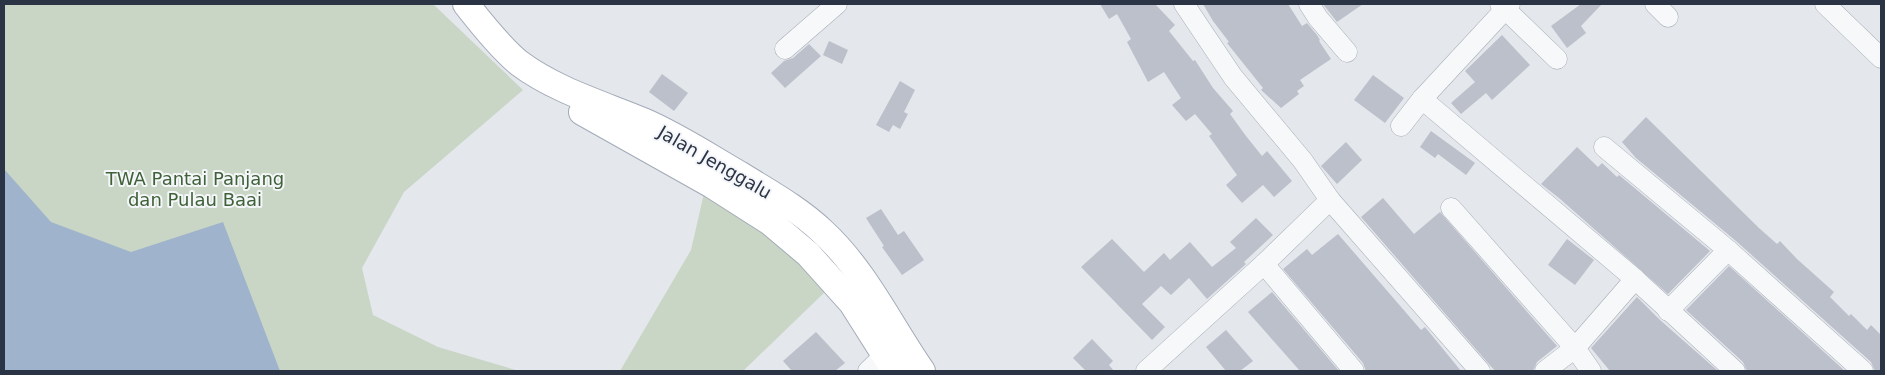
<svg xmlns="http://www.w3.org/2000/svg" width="1885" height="375" viewBox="0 0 1885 375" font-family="'DejaVu Sans',sans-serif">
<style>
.green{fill:#c9d6c5}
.water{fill:#9fb4cc}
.building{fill:#bbc0ca}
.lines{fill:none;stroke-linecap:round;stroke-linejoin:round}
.minor-casing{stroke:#a9aeb7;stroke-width:21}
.major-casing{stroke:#a3abb8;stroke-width:28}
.minor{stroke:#f7f8fa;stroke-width:20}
.major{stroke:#fff;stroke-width:26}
.labels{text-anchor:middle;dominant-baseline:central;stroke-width:4;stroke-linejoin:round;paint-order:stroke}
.street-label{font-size:18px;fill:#2b3445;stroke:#f4f6f9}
.park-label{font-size:18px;fill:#3f6138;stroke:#f4f6f9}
</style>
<rect width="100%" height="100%" fill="#e4e7ec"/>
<g class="green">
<polygon points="4,4 433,4 523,90 404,192 362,268 373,315 438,347 519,371 4,371"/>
<polygon points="705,189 769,233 828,289 743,371 620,371 691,250"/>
</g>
<polygon class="water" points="4,169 51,222 131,252 223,222 280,371 4,371"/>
<g class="building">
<polygon points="1100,4 1155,4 1175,25 1169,31 1193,61 1195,60 1213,88 1233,111 1230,114 1246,136 1262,156 1267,151 1292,181 1274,197 1263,185 1242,203 1226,185 1237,175 1209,136 1212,134 1195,114 1186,121 1172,105 1181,98 1164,72 1148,82 1127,42 1131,39 1117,14 1109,19"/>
<polygon points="1203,4 1288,4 1302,26 1307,23 1317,35 1320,40 1319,41 1331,59 1300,80 1304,86 1297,91 1299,94 1281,108 1261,90 1263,88 1227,43 1229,42 1213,21"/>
<polygon points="1323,4 1363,4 1337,22"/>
<polygon points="1581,4 1602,4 1581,26 1586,33 1567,48 1551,26"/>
<polygon points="1502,35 1530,65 1492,100 1486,93 1461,114 1451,103 1475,82 1465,71"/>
<polygon points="829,41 848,50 842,64 823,55"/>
<polygon points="809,44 821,56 785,88 771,73 784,61 793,58"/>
<polygon points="662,74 688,93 674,111 649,92"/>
<polygon points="1373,75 1404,98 1385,123 1354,100"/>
<polygon points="900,81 915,90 904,112 908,114 900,129 893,125 889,132 876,125"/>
<polygon points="1646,117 1759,228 1777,244 1780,241 1797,259 1834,292 1830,297 1849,316 1851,314 1867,330 1871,325 1881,335 1881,371 1875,371 1871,362 1736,241 1636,158 1622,142"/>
<polygon points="1431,131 1475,163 1466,175 1438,154 1435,158 1420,147"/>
<polygon points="1346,142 1362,160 1337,184 1321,166"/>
<polygon points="1577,147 1598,167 1602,163 1617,177 1619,175 1710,251 1668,294 1559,198 1541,184"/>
<polygon points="1383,198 1414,234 1440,212 1557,346 1537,362 1533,371 1495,371 1361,217"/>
<polygon points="881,209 898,235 904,231 924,260 902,275 882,247 884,246 866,218"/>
<polygon points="1256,218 1273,235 1244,262 1246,264 1207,299 1189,278 1171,295 1161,286 1142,304 1165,327 1152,340 1081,267 1112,239 1144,272 1164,253 1170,260 1190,242 1212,267 1236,248 1230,242"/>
<polygon points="1338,234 1421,330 1425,327 1461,371 1366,371 1363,363 1283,269 1307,249 1312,255"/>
<polygon points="1567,239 1594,260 1575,285 1548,265"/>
<polygon points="1729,266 1845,371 1747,371 1743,362 1686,310"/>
<polygon points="1272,292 1339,371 1300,371 1248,312"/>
<polygon points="1637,297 1660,320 1718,371 1610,371 1591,348"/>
<polygon points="1226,330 1253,361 1240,371 1226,371 1206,347"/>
<polygon points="816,332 845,363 835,371 792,371 783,361"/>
<polygon points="1092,339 1113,361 1109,365 1114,371 1086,371 1073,358"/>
</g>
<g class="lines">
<g class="minor-casing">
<g id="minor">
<polyline points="1309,4 1318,18 1347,52"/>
<polyline points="1500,4 1557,59"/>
<polyline points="1655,4 1668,17"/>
<polyline points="1825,4 1881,58"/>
<polyline points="785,49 837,4"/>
<polyline points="1422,99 1635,279 1735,371"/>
<polyline points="1401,126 1422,99 1510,4"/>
<polyline points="1604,147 1728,250 1863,371"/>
<polyline points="1330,200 1480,371"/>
<polyline points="1451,208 1575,348 1591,371"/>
<polyline points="1264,264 1354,371"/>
<polyline points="1668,311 1728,250"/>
<polyline points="868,371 885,355"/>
<polyline points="1146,371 1264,264 1330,200 1303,161 1233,77 1184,4"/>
<polyline points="1545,371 1575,348 1635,279"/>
</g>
</g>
<g class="major-casing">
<g id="major">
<path d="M466,4C480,22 502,49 519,63C555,90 602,104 643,121C676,135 708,156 739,174C768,192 799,209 823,232C865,271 890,325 922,371"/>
<polyline points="582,112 712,185 770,222 808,254 852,303 895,371"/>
</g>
</g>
<use href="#minor" class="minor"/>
<use href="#major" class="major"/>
</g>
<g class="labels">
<g class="street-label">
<text transform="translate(715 162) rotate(30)">Jalan Jenggalu</text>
</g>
<g class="park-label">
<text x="195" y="178">TWA Pantai Panjang<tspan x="195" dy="21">dan Pulau Baai</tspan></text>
</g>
</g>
<rect width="1885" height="375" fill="none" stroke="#2b3445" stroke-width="10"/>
</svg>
